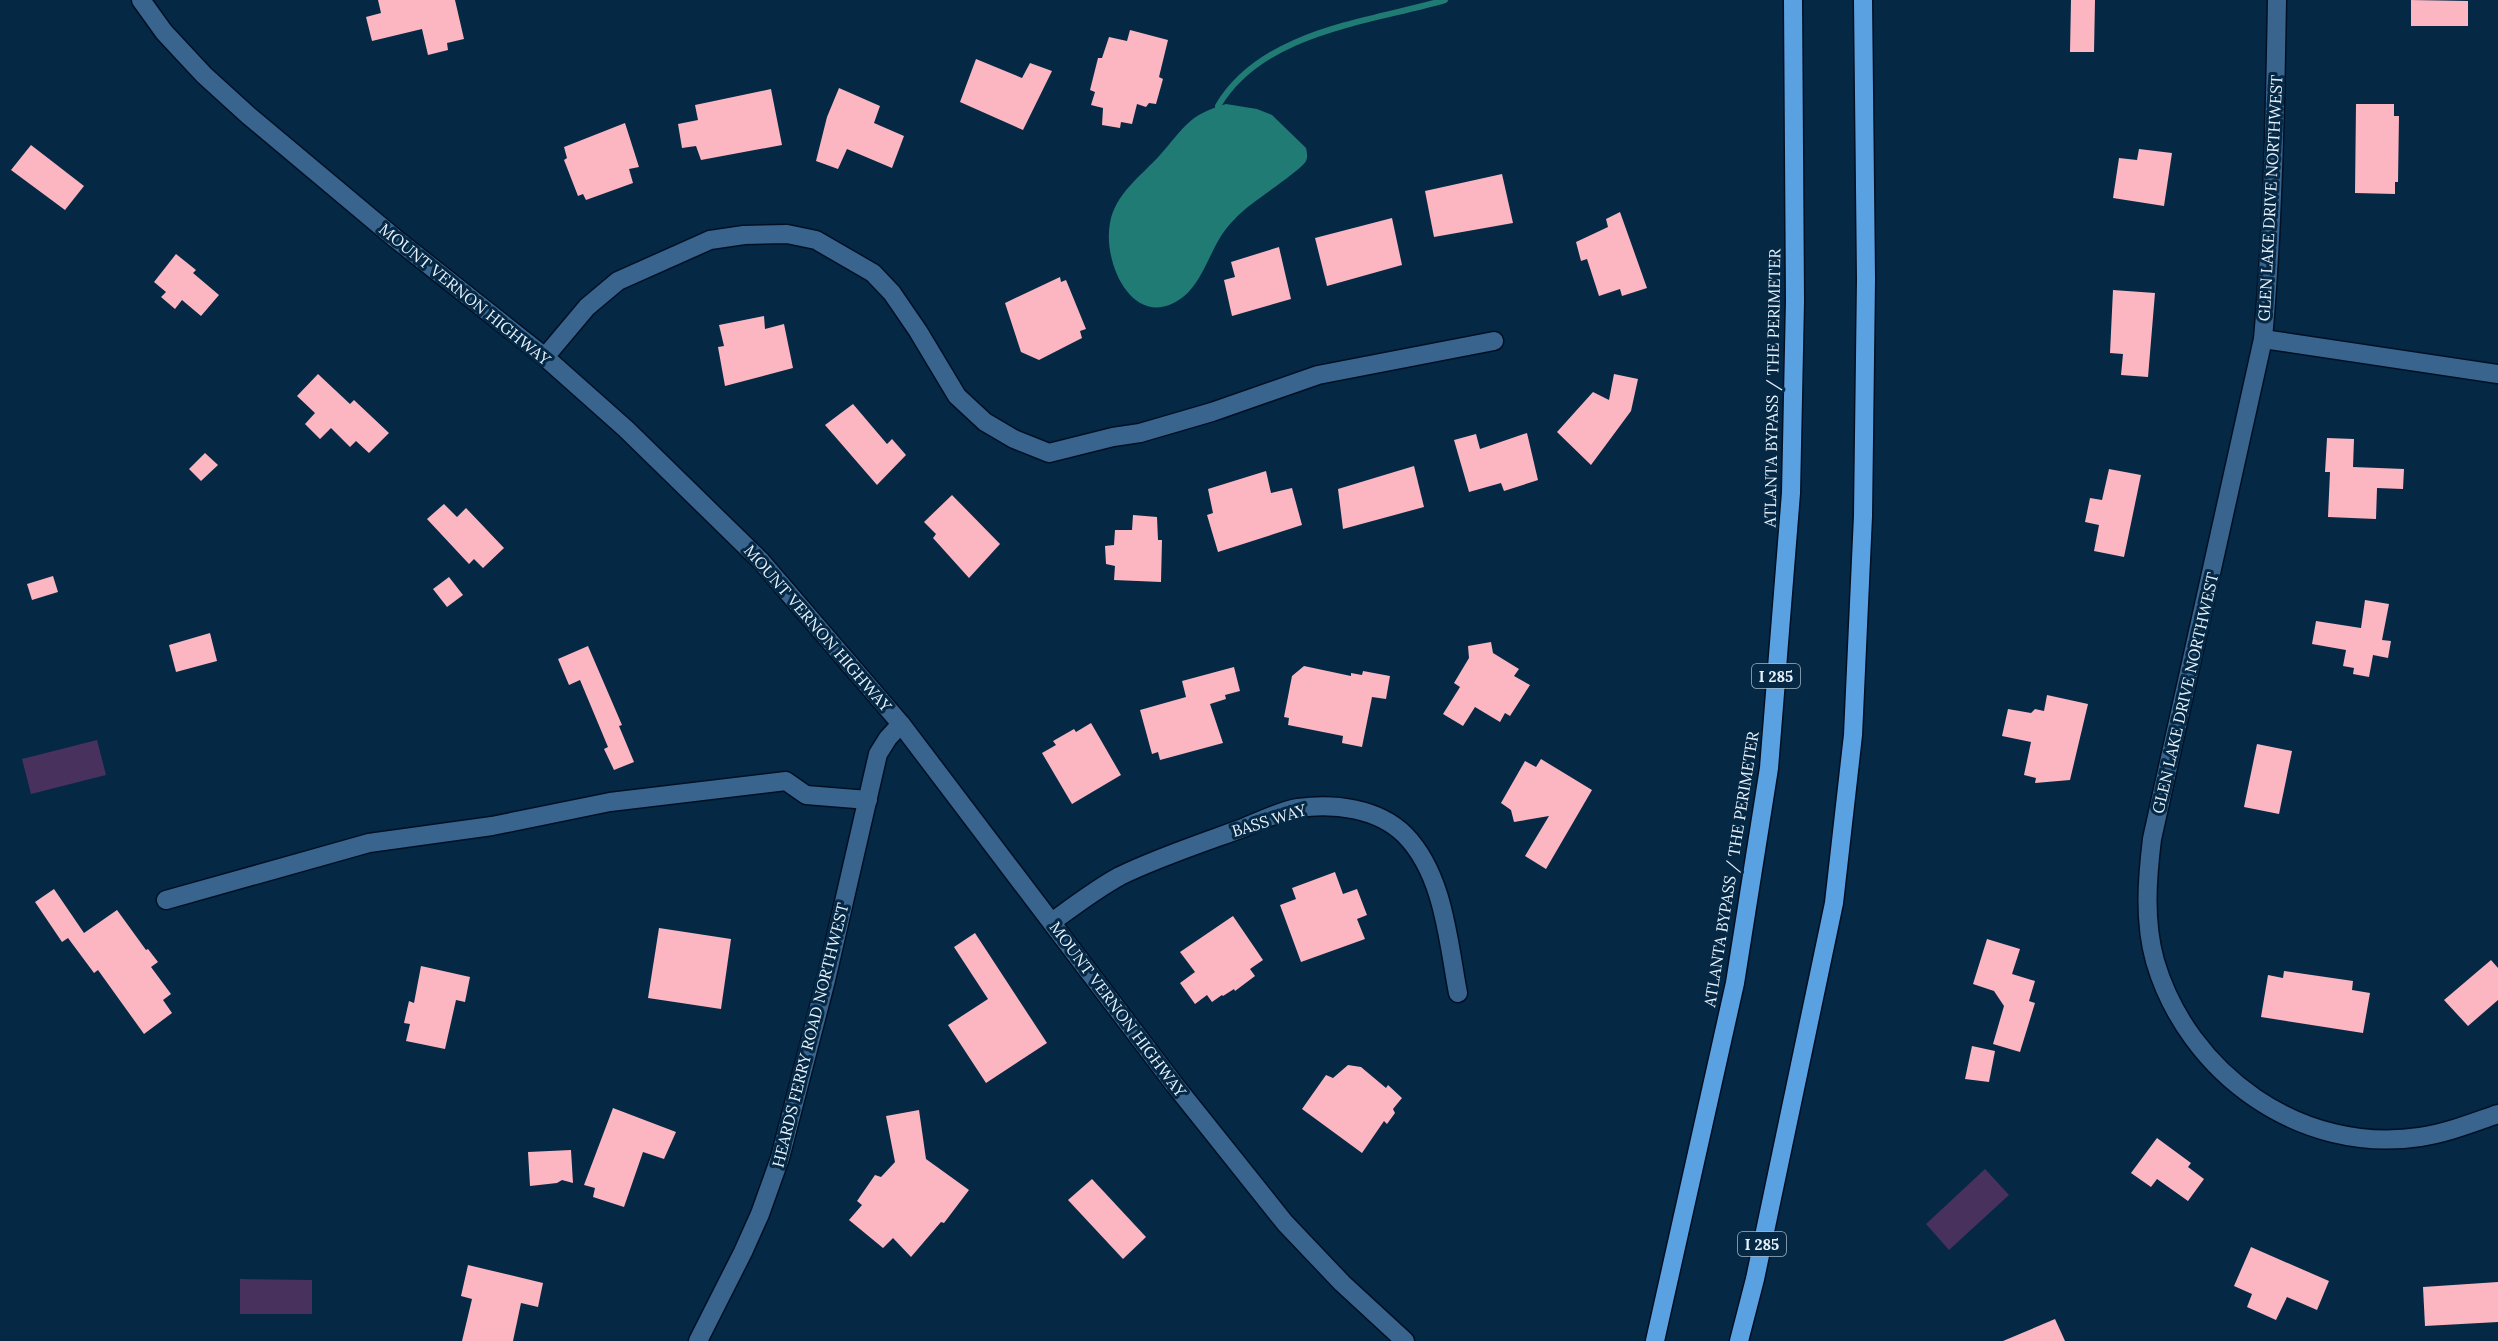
<svg xmlns="http://www.w3.org/2000/svg" width="2498" height="1341" viewBox="0 0 2498 1341" font-family="Lora,serif">
<style>
.green{fill:#48315c}
.water{fill:#217b75}
.lines{fill:none;stroke-linecap:round;stroke-linejoin:round}
.stream{stroke:#217b75;stroke-width:6}
.building{fill:#fcb6c1}
.minor-casing{stroke:#001024;stroke-width:21}
.highway-casing{stroke:#001024;stroke-width:21}
.minor{stroke:#38648d;stroke-width:18}
.highway{stroke:#5aa1e2;stroke-width:18}
.labels{text-anchor:middle;dominant-baseline:central;stroke-width:6;stroke-linejoin:round;paint-order:stroke}
.shield{fill:#052845;stroke:#a5b6c6;stroke-width:1.5}
.shield-label{font-size:15px;font-weight:bold;fill:#e9f3fd}
.street-label{font-size:16px;fill:#e9f3fd;stroke:#052845}
</style>
<rect width="100%" height="100%" fill="#052845"/>
<g class="green">
<polygon points="97,740 106,775 31,794 22,759"/>
<polygon points="1985,1169 2009,1195 1949,1250 1926,1224"/>
<polygon points="240,1279 312,1280 312,1314 240,1314"/>
</g>
<path class="water" d="M1226,104L1257,109L1272,115L1306,148C1307,153 1308,157 1306,161C1301,170 1260,197 1249,206C1239,214 1228,225 1221,236C1209,255 1201,283 1183,297C1135,334 1102,264 1110,223C1115,194 1141,176 1160,155C1185,127 1188,115 1226,104Z"/>
<g class="lines">
<path class="stream" d="M1218,106C1262,31 1369,22 1445,0"/>
</g>
<g class="building">
<polygon points="378,0 455,0 464,39 447,43 448,50 428,55 422,29 372,41 366,17 381,13"/>
<polygon points="2071,0 2095,0 2094,52 2070,52"/>
<polygon points="2411,0 2468,1 2468,26 2411,26"/>
<polygon points="1130,30 1168,40 1159,77 1163,79 1156,104 1149,103 1146,107 1137,104 1132,124 1121,122 1120,128 1102,125 1103,108 1091,105 1095,92 1090,90 1098,58 1102,58 1109,37 1127,41"/>
<polygon points="976,59 1022,78 1030,63 1052,71 1023,130 960,102"/>
<polygon points="839,88 880,106 874,123 904,136 892,168 847,149 838,169 816,161 827,117"/>
<polygon points="771,89 782,145 701,160 696,146 682,148 678,124 698,120 695,105"/>
<polygon points="2356,104 2394,104 2394,116 2399,116 2398,182 2395,182 2395,194 2355,193"/>
<polygon points="625,123 639,167 629,169 633,183 586,200 583,194 578,196 564,160 567,158 564,147"/>
<polygon points="31,145 84,186 65,210 11,170"/>
<polygon points="2139,149 2172,153 2164,206 2113,198 2119,158 2137,160"/>
<polygon points="1502,174 1513,223 1434,237 1425,191"/>
<polygon points="1620,212 1647,288 1622,296 1620,289 1599,296 1587,259 1581,261 1576,242 1608,227 1606,219"/>
<polygon points="1392,218 1402,265 1327,286 1315,238"/>
<polygon points="1279,247 1291,299 1232,316 1224,280 1235,277 1231,262"/>
<polygon points="176,254 196,270 193,273 219,295 201,316 182,300 175,309 161,297 166,292 154,282"/>
<polygon points="1060,277 1061,282 1066,280 1086,329 1080,331 1082,338 1039,360 1021,352 1005,303"/>
<polygon points="2113,290 2155,293 2148,377 2121,375 2123,354 2110,353"/>
<polygon points="764,316 765,329 784,324 793,368 725,386 718,347 724,346 719,325"/>
<polygon points="318,374 350,404 354,400 389,433 369,453 356,441 350,447 331,428 320,439 305,424 315,413 297,396"/>
<polygon points="1614,374 1638,379 1631,411 1591,465 1557,432 1593,392 1609,400"/>
<polygon points="853,404 887,444 892,439 906,455 877,485 825,425"/>
<polygon points="1527,433 1538,480 1504,491 1501,483 1469,492 1454,440 1476,434 1480,449"/>
<polygon points="2327,438 2354,439 2353,467 2404,469 2403,489 2377,488 2376,519 2328,517 2330,472 2325,472"/>
<polygon points="205,453 218,465 201,481 189,469"/>
<polygon points="1414,466 1424,507 1343,529 1338,489"/>
<polygon points="2109,469 2141,475 2124,557 2094,551 2099,525 2085,522 2090,498 2102,500"/>
<polygon points="1266,471 1271,493 1292,488 1302,525 1218,552 1207,515 1213,513 1208,489"/>
<polygon points="952,495 1000,544 969,578 933,538 936,534 924,522"/>
<polygon points="444,504 457,517 466,508 504,548 483,568 474,559 469,564 427,519"/>
<polygon points="1133,515 1157,517 1158,540 1162,540 1161,582 1114,580 1115,566 1106,564 1105,546 1114,545 1115,530 1132,530"/>
<polygon points="53,576 58,592 32,600 27,584"/>
<polygon points="449,577 463,595 447,607 433,589"/>
<polygon points="2365,600 2389,604 2382,640 2391,641 2388,658 2373,655 2369,677 2353,674 2354,668 2343,666 2346,650 2312,644 2316,621 2361,628"/>
<polygon points="210,633 217,661 176,672 169,645"/>
<polygon points="1491,642 1493,653 1519,669 1514,676 1530,685 1510,716 1505,713 1500,722 1475,707 1463,726 1443,714 1460,687 1454,683 1469,658 1468,646"/>
<polygon points="588,646 622,725 619,726 634,762 614,770 604,749 608,747 580,680 569,685 558,659"/>
<polygon points="1304,666 1351,676 1351,673 1362,675 1363,671 1390,676 1386,699 1372,697 1362,747 1342,743 1343,736 1288,725 1289,718 1284,717 1292,676"/>
<polygon points="1234,667 1240,691 1225,695 1226,699 1210,704 1223,743 1160,760 1158,752 1152,754 1140,710 1186,697 1182,681"/>
<polygon points="2047,695 2088,704 2070,780 2035,783 2036,778 2024,775 2031,742 2002,736 2008,709 2031,713 2035,709 2044,711"/>
<polygon points="1091,723 1121,775 1072,804 1042,753 1056,745 1053,741 1074,729 1076,732"/>
<polygon points="2257,744 2292,751 2279,814 2244,807"/>
<polygon points="1541,759 1592,790 1546,869 1525,856 1549,816 1514,822 1511,810 1501,803 1525,761 1536,767"/>
<polygon points="1335,872 1343,894 1357,889 1367,915 1357,919 1365,939 1301,962 1280,905 1296,899 1292,888"/>
<polygon points="54,889 84,933 117,910 146,950 148,949 158,962 151,967 171,994 163,1000 172,1013 144,1034 98,970 94,973 68,938 62,942 35,902"/>
<polygon points="1233,916 1263,960 1250,969 1255,976 1235,991 1234,989 1223,996 1222,995 1212,1002 1207,995 1195,1004 1180,983 1195,972 1180,952"/>
<polygon points="659,928 731,939 721,1009 648,998"/>
<polygon points="975,933 1047,1043 986,1083 948,1025 988,999 954,947"/>
<polygon points="1987,939 2020,949 2012,974 2035,981 2029,1001 2035,1003 2020,1052 1993,1044 2004,1006 1994,991 1973,984"/>
<polygon points="2491,960 2498,968 2498,1000 2468,1026 2444,1000"/>
<polygon points="421,966 470,977 465,1002 456,1000 445,1049 406,1041 410,1024 404,1023 409,1001 414,1003"/>
<polygon points="2284,971 2353,981 2352,990 2370,993 2363,1033 2261,1017 2268,975 2283,978"/>
<polygon points="1972,1046 1995,1051 1989,1082 1965,1079"/>
<polygon points="1348,1065 1361,1067 1386,1088 1388,1085 1402,1098 1393,1109 1395,1113 1387,1124 1384,1121 1362,1153 1302,1109 1326,1075 1333,1078"/>
<polygon points="613,1108 676,1132 664,1159 643,1152 624,1207 593,1197 595,1188 584,1185"/>
<polygon points="919,1110 926,1159 969,1190 944,1223 941,1222 911,1257 893,1238 883,1248 849,1220 862,1205 857,1201 875,1175 881,1177 895,1162 886,1116"/>
<polygon points="2157,1138 2191,1163 2188,1167 2204,1179 2188,1201 2157,1179 2151,1187 2131,1173"/>
<polygon points="571,1150 573,1183 562,1180 557,1183 530,1186 528,1152"/>
<polygon points="1092,1179 1146,1237 1123,1259 1068,1200"/>
<polygon points="2251,1247 2329,1281 2317,1310 2287,1297 2276,1320 2247,1307 2252,1294 2234,1286"/>
<polygon points="468,1265 543,1283 538,1307 521,1303 513,1341 462,1341 472,1299 461,1296"/>
<polygon points="2498,1282 2498,1322 2425,1326 2423,1287"/>
<polygon points="2055,1319 2065,1341 2003,1341"/>
</g>
<g class="lines">
<g class="minor-casing">
<g id="minor">
<polyline points="141,0 164,32 204,75 248,115 396,239 545,357 626,429 761,561 901,724 1174,1084 1285,1223 1342,1283 1405,1341"/>
<path d="M2277,0C2275,113 2273,226 2263,339L2152,839C2147,880 2144,921 2155,961C2188,1074 2301,1155 2420,1137C2447,1133 2472,1123 2498,1114"/>
<polyline points="2263,339 2498,374"/>
<polyline points="545,357 587,307 618,281 710,240 744,235 787,234 816,240 873,273 892,293 918,331 957,396 985,422 1014,439 1049,453 1113,437 1140,433 1212,412 1318,375 1494,341"/>
<polyline points="166,900 369,843 492,826 610,802 786,781 806,795 868,800"/>
<path d="M1052,922C1074,906 1096,889 1120,876C1159,857 1202,843 1243,828C1260,821 1280,811 1298,808C1334,803 1378,808 1405,835C1444,875 1448,941 1458,993"/>
<polyline points="698,1341 743,1252 760,1214 780,1158 826,980 878,754 888,738 901,724"/>
</g>
</g>
<g class="highway-casing">
<g id="highway">
<polyline points="1655,1341 1735,983 1769,768 1791,493 1795,301 1793,0"/>
<polyline points="1739,1341 1755,1279 1834,903 1853,735 1863,516 1866,279 1863,0"/>
</g>
</g>
<use href="#minor" class="minor"/>
<use href="#highway" class="highway"/>
</g>
<g class="labels">
<g class="shield">
<rect x="1752" y="664" width="48" height="24" rx="4.5"/>
<rect x="1738" y="1232" width="48" height="24" rx="4.5"/>
</g>
<g class="shield-label">
<text x="1776" y="676">I 285</text>
<text x="1762" y="1244">I 285</text>
</g>
<g class="street-label">
<text transform="translate(2270 198) rotate(-87)">GLEN LAKE DRIVE NORTHWEST</text>
<text transform="translate(465 294) rotate(39)">MOUNT VERNON HIGHWAY</text>
<text transform="translate(1772 388) rotate(-89)">ATLANTA BYPASS / THE PERIMETER</text>
<text transform="translate(818 628) rotate(49)">MOUNT VERNON HIGHWAY</text>
<text transform="translate(2185 693) rotate(-77)">GLEN LAKE DRIVE NORTHWEST</text>
<text transform="translate(1269 820) rotate(-17)">BASS WAY</text>
<text transform="translate(1731 869) rotate(-81)">ATLANTA BYPASS / THE PERIMETER</text>
<text transform="translate(1118 1009) rotate(53)">MOUNT VERNON HIGHWAY</text>
<text transform="translate(810 1035) rotate(-76)">HEARDS FERRY ROAD NORTHWEST</text>
</g>
</g>
</svg>
